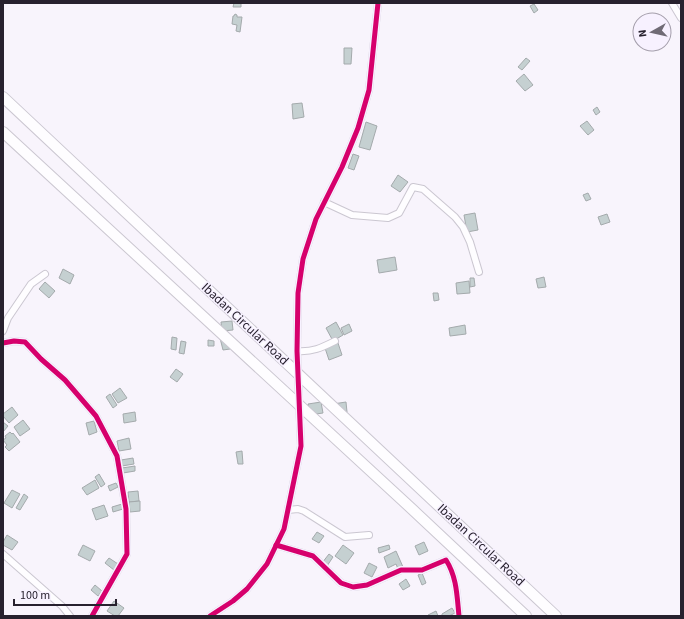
<svg xmlns="http://www.w3.org/2000/svg" width="684" height="619" viewBox="0 0 684 619" font-family="'Source Sans 3',sans-serif">
<style>
.building{fill:#c5d0d1;stroke:#a4aaac}
.lines{fill:none;stroke-linecap:round;stroke-linejoin:round}
.minor-casing{stroke:#cbc7d1;stroke-width:8}
.trunk-casing{stroke:#cbc7d1;stroke-width:12}
.minor{stroke:#fefdff;stroke-width:6}
.trunk{stroke:#fefdff;stroke-width:10}
.cycleway-casing{stroke:#f7f1ff;stroke-width:8}
.cycleway{stroke:#d6006c;stroke-width:5}
.labels{text-anchor:middle;dominant-baseline:central;stroke-width:3;stroke-linejoin:round;paint-order:stroke}
.street-label{font-size:13px;fill:#27212e;stroke:#f7f1ff}
</style>
<rect width="100%" height="100%" fill="#f8f4fc"/>
<g class="building">
<polygon points="234,3 241,3 241,7 233,7"/>
<polygon points="534,4 538,10 534,13 530,6"/>
<polygon points="235,14 237,15 237,17 242,17 240,32 236,31 237,25 232,24 233,16 234,16"/>
<polygon points="344,48 352,48 351,64 344,64"/>
<polygon points="526,58 530,61 522,70 518,67"/>
<polygon points="524,74 533,85 525,91 516,81"/>
<polygon points="302,103 304,117 293,119 292,104"/>
<polygon points="597,107 600,112 596,115 593,110"/>
<polygon points="587,121 594,130 588,135 580,126"/>
<polygon points="366,122 377,126 370,150 359,147"/>
<polygon points="353,154 359,156 354,170 348,168"/>
<polygon points="398,175 408,182 400,192 391,186"/>
<polygon points="588,193 591,199 586,201 583,195"/>
<polygon points="475,213 478,230 467,232 464,215"/>
<polygon points="607,214 610,222 601,225 598,217"/>
<polygon points="395,257 397,270 379,273 377,260"/>
<polygon points="63,269 74,275 70,284 59,278"/>
<polygon points="544,277 546,287 538,288 536,279"/>
<polygon points="470,278 474,278 475,286 470,287"/>
<polygon points="469,281 470,293 457,294 456,283"/>
<polygon points="45,282 55,291 49,298 39,289"/>
<polygon points="433,293 438,293 439,300 434,301"/>
<polygon points="232,321 233,330 222,331 221,322"/>
<polygon points="336,322 343,335 333,341 326,328"/>
<polygon points="349,324 352,331 344,335 341,328"/>
<polygon points="465,325 466,334 450,336 449,328"/>
<polygon points="227,336 230,349 223,350 220,338"/>
<polygon points="172,337 177,338 176,350 171,349"/>
<polygon points="208,340 214,341 214,346 208,346"/>
<polygon points="181,341 186,342 184,354 179,353"/>
<polygon points="338,343 342,355 329,360 325,348"/>
<polygon points="176,369 183,374 177,382 170,377"/>
<polygon points="120,388 127,398 118,403 112,394"/>
<polygon points="110,394 117,405 113,408 106,397"/>
<polygon points="321,402 323,413 309,415 308,404"/>
<polygon points="346,402 347,412 335,413 333,404"/>
<polygon points="12,407 18,415 9,423 3,416 3,414"/>
<polygon points="135,412 136,421 124,423 123,414"/>
<polygon points="23,420 30,429 20,436 14,427"/>
<polygon points="94,421 97,432 89,435 86,423"/>
<polygon points="3,422 8,426 3,432"/>
<polygon points="10,432 12,434 13,433 20,442 9,451 5,447 7,445 3,440 6,438 5,436"/>
<polygon points="129,438 131,449 119,451 117,441"/>
<polygon points="242,451 243,464 238,464 236,452"/>
<polygon points="133,458 134,464 122,466 121,460"/>
<polygon points="135,466 135,471 123,473 122,468"/>
<polygon points="99,474 105,484 101,487 95,477"/>
<polygon points="95,480 99,488 87,495 82,488"/>
<polygon points="116,483 118,487 110,491 108,486"/>
<polygon points="12,490 20,494 12,508 4,503"/>
<polygon points="138,491 139,501 129,502 128,492"/>
<polygon points="24,494 28,497 20,510 16,508"/>
<polygon points="140,501 140,511 130,512 129,502"/>
<polygon points="122,504 123,509 113,512 112,507"/>
<polygon points="104,505 108,516 96,520 92,509"/>
<polygon points="317,532 324,536 319,543 312,539"/>
<polygon points="7,535 18,542 12,550 3,545 3,542"/>
<polygon points="424,542 428,551 419,555 415,546"/>
<polygon points="83,545 95,551 90,561 78,555"/>
<polygon points="343,545 354,553 346,564 335,556"/>
<polygon points="389,545 390,549 379,553 378,548"/>
<polygon points="396,551 403,567 398,569 396,564 388,568 384,557"/>
<polygon points="329,554 333,557 327,566 322,563"/>
<polygon points="109,558 118,564 114,570 105,563"/>
<polygon points="369,563 377,567 372,577 364,573"/>
<polygon points="422,573 426,583 422,585 418,575"/>
<polygon points="406,579 410,586 403,590 399,584"/>
<polygon points="95,585 102,591 98,596 91,590"/>
<polygon points="114,601 124,608 118,616 115,616 107,611"/>
<polygon points="452,608 455,613 449,616 442,616 442,614"/>
<polygon points="436,611 438,616 429,616 428,615"/>
</g>
<g class="lines">
<g class="minor-casing">
<g id="minor">
<polyline points="672,3 681,18"/>
<polyline points="324,202 352,215 388,218 399,213 413,187 423,189 455,217 463,227 470,242 479,272"/>
<polyline points="3,331 8,318 31,284 45,274"/>
<polyline points="3,343 14,341 25,342 41,359 65,380 96,416 117,456 126,509 127,554 92,616"/>
<path d="M297,351C313,352 321,348 335,341"/>
<polyline points="288,510 298,509 304,511 345,537 369,535"/>
<path d="M276,545L313,556L341,583L353,587L367,585L401,570H422L446,560C457,577 457,597 459,616"/>
<polyline points="3,554 62,606 70,616"/>
<polyline points="210,616 233,601 247,589 267,564 284,529 301,446 297,351 298,293 303,259 316,219 342,167 358,128 369,90 378,3"/>
</g>
</g>
<g class="trunk-casing">
<g id="trunk">
<polyline points="3,97 556,616"/>
<polyline points="3,132 413,510 526,616"/>
</g>
</g>
<use href="#minor" class="minor"/>
<use href="#trunk" class="trunk"/>
<g class="cycleway-casing">
<g id="cycleway">
<polyline points="3,343 14,341 25,342 41,359 65,380 96,416 117,456 126,509 127,554 92,616"/>
<path d="M276,545L313,556L341,583L353,587L367,585L401,570H422L446,560C457,577 457,597 459,616"/>
<polyline points="210,616 233,601 247,589 267,564 284,529 301,446 297,351 298,293 303,259 316,219 342,167 358,128 369,90 378,3"/>
</g>
</g>
<use href="#cycleway" class="cycleway"/>
</g>
<g class="labels">
<g class="street-label">
<text transform="translate(245 324) rotate(43)">Ibadan Circular Road</text>
<text transform="translate(481 545) rotate(43)">Ibadan Circular Road</text>
</g>
</g>
<rect width="684" height="619" fill="none" stroke="#27212e" stroke-width="8"/>
<g transform="translate(652 32) rotate(262)"><circle r="19" fill="#f7f1ff" stroke="#a49eab"/>
<path d="M0-3L7 15L0 10L-7 15Z" fill="#706b76"/>
<text y="-6" font-size="11" font-weight="bold" text-anchor="middle" fill="#27212e">N</text>
</g>
<path d="M14 599v6h102v-6" fill="none" stroke="#27212e" stroke-width="2"/>
<text x="20" y="599" font-size="12" fill="#27212e" stroke="#f7f1ff" stroke-width="3" paint-order="stroke">100 m</text>
</svg>
